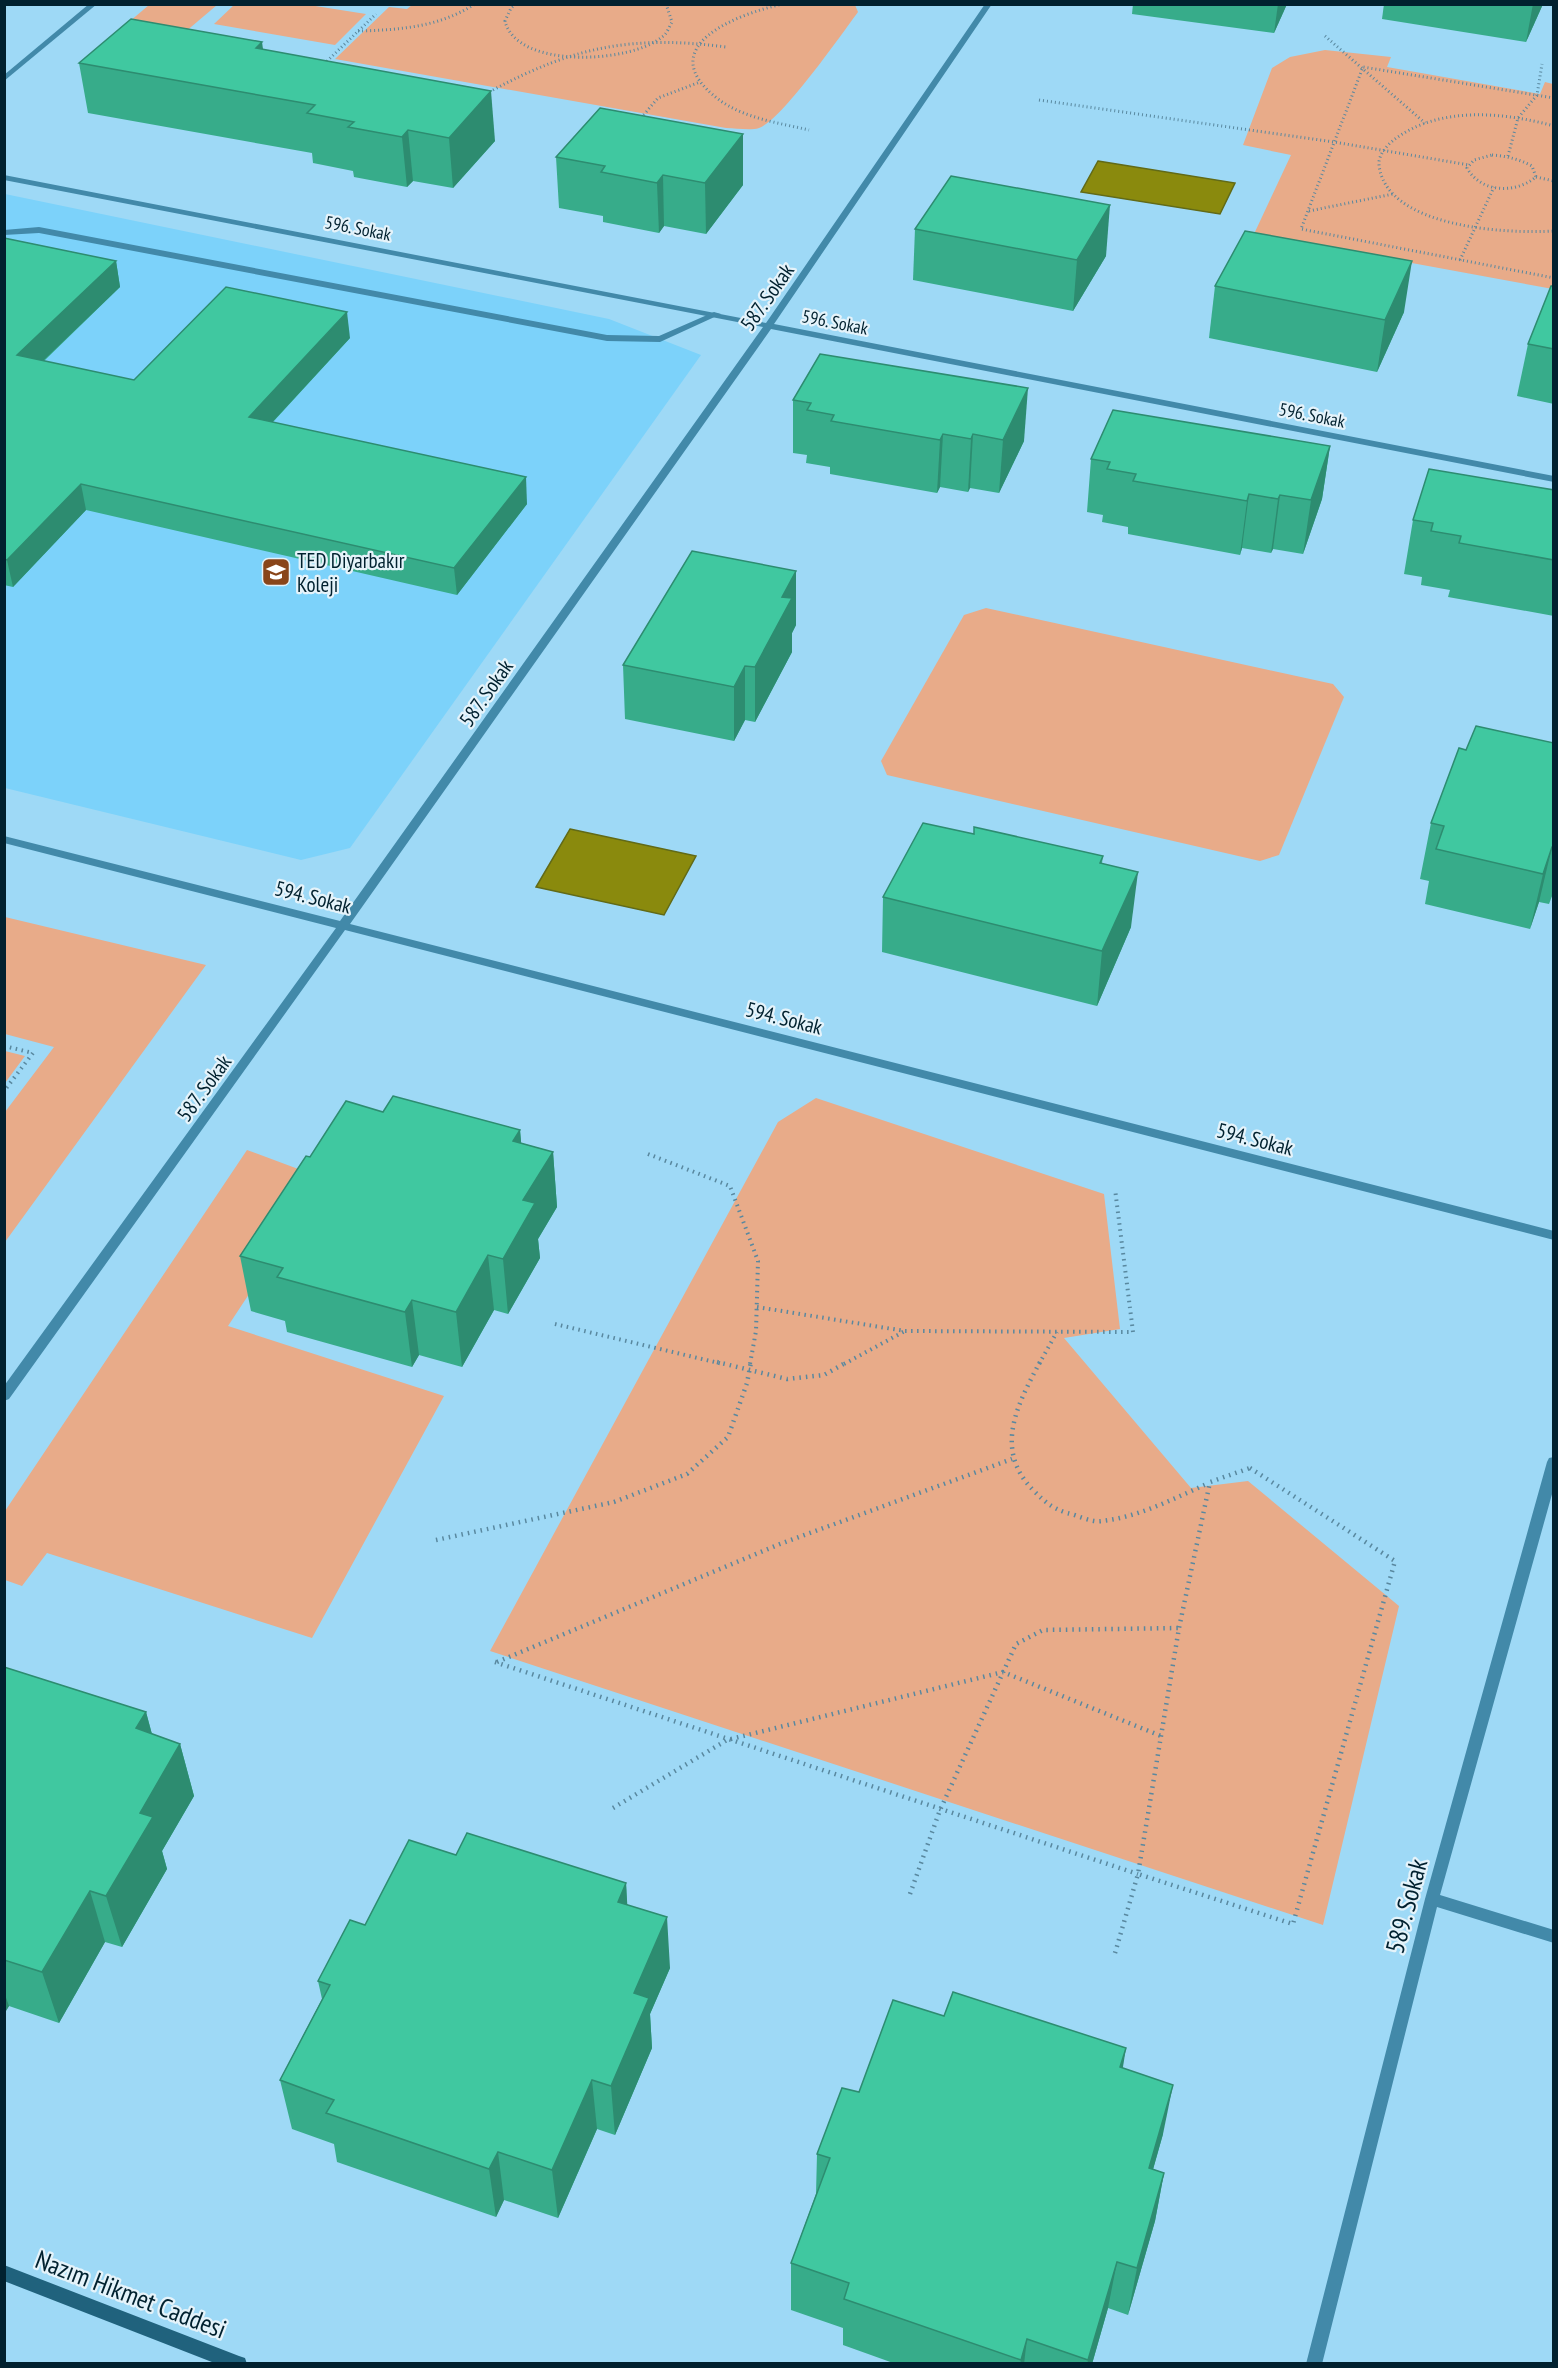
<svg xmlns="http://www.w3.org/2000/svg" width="1558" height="2368" viewBox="0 0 1558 2368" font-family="'PT Sans Narrow',sans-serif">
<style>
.built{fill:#7cd2fa}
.green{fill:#e8ab89}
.water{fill:#8a8a0d;stroke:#616a17;stroke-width:1.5}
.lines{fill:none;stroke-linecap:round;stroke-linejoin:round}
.path-far2{stroke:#59889f;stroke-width:3;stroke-dasharray:1 3;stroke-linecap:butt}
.path-far1{stroke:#59889f;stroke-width:4;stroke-dasharray:1.5 4.5;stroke-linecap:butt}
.path{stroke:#59889f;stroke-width:4.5;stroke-dasharray:1.5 5;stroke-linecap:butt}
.service{fill:#4289a9;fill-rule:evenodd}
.minor{fill:#4289a9;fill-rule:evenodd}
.secondary{fill:#20627d;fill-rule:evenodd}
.wall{fill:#37ac8a}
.shaded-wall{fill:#2d8c70}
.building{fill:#40c8a0;stroke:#2d8c70;stroke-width:1.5}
.labels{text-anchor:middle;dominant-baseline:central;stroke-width:4.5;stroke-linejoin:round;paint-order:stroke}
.far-street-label{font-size:18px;fill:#01212f;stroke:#e5f3fa}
.street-label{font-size:21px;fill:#01212f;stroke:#e5f3fa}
.poi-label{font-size:21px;fill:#01212f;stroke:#e5f3fa;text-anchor:start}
.near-street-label{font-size:26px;fill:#01212f;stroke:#e5f3fa}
</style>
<rect width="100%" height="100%" fill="#9ed9f6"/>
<polygon class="built" points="5,194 609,319 701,355 350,848 301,860 5,788"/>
<g class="green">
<polygon points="235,4 309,5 366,14 335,45 214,24"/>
<polygon points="149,5 217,5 139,71 84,60"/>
<path d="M855,5L858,12C841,35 781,121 759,128C750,131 736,128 726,128L335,59L389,7L407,9L412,5Z"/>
<polygon points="1325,50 1391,57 1387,67 1540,94 1545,82 1553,84 1553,289 1254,234 1291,155 1243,145 1272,68 1290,57"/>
<polygon points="986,608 1333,684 1344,697 1279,855 1260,861 887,775 881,761 964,615"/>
<polygon points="5,917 206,965 5,1242 5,1112 54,1047 5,1034"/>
<polygon points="5,1051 25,1056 5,1083 4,1051"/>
<polygon points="816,1098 1104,1194 1120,1329 1064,1338 1191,1488 1248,1481 1399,1606 1323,1925 490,1651 778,1122"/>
<polygon points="247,1150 325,1179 228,1326 444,1396 312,1638 47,1553 22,1586 5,1580 5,1511"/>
</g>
<g class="water">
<polygon points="1098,161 1235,183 1220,214 1081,192"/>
<polygon points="570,829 696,856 664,915 536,887"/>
</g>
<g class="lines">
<g class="path-far2">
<path d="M516,4L511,8L505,21C517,70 631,63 662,37C667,34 669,27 672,22L666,4"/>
<path d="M783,4C737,14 650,47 718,99C743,118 779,123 809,130"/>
<path d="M358,31C400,30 439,27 475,4"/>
<polyline points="1325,36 1425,123"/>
<polyline points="324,64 376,14"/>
<path d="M493,90C575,46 634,35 726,47"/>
<polyline points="1554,98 1363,67 1301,229 1554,278"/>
<polyline points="1039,100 1334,142 1469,165"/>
<polyline points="641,118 658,98 700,82"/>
<path d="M1554,126C1503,112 1440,106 1395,139C1387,145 1378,155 1379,165C1386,228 1507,234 1554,231"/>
<path d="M1492,155C1506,156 1519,159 1532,166L1536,177C1515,194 1481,193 1467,168L1474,160Z"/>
<polyline points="1508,156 1518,118 1537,95 1542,64"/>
<polyline points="1536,177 1554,181"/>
<polyline points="1309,211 1393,194"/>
<polyline points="1460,260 1494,187"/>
</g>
<g class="path-far1">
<polyline points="4,1046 33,1053 4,1091"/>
<polyline points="648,1154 730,1186 758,1261 756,1331 750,1364"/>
<polyline points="757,1307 905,1331 1133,1332 1115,1189"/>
<polyline points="555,1324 723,1364"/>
<polyline points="844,1364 905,1331"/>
<polyline points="1039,1364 1057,1332"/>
</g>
<g class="path">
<polyline points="717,1362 787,1379 824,1375 847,1362"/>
<path d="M1040,1362C1017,1405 993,1450 1034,1491C1045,1502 1052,1508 1067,1513C1077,1515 1092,1523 1102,1521C1139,1517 1175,1498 1209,1483"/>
<polygon points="1250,1468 1395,1561 1293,1924 1138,1874 1179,1628 1210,1482"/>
<polyline points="436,1540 614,1502 687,1474 728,1437 747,1383 751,1362"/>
<polyline points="495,1662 1138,1874"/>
<polyline points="497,1662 780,1544 1012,1459"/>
<polyline points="613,1808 727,1740 1003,1672 1161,1736"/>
<polyline points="910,1894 940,1810 1016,1644 1043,1630 1179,1628"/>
<polyline points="1115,1953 1138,1874"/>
</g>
<polygon class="service" points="39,227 607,335 659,336 714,312 721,314 660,342 607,341 39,233 4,235 4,230"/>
<g class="minor">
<polygon points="89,4 97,4 4,81 4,75"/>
<polygon points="985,4 992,4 774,324 1554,476 1554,482 771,329 350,924 1554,1231 1554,1240 345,930 9,1399 4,1401 4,1386 336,928 4,843 4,836 340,921 763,327 4,180 4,175 766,323"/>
<polygon points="1554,1457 1554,1487 1440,1895 1554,1930 1554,1943 1437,1907 1322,2364 1306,2364 1425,1899 1547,1462 1549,1458"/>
</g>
<polygon class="secondary" points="4,2265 239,2356 245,2358 247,2364 217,2364 4,2281"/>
</g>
<g class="wall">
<polygon points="1133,4 1287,4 1274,33 1132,14"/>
<polygon points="1384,4 1543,4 1526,42 1382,19"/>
<polygon points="263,49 495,141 453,188 413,181 407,187 354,177 353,171 313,163 312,153 88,113 79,63"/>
<polygon points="743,134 743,185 706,234 664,226 659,233 603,222 603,216 559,208 556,157"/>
<polygon points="915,229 1106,256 1073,311 913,280"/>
<polygon points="4,238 116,261 120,287 44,361 134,380 350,338 273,422 527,504 457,595 86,510 13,587 4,585"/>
<polygon points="1215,286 1404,312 1377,372 1209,338"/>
<polygon points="1554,286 1554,404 1517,396 1528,344"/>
<polygon points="793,400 1024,441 999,493 970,488 968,492 940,487 937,493 830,474 830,467 806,463 807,455 793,453"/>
<polygon points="1330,446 1322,499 1303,554 1273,549 1271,553 1242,548 1240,555 1128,534 1128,527 1102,522 1103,515 1087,512 1091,459"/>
<polygon points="1554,490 1554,616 1448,597 1450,590 1421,585 1422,577 1404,574 1413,520"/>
<polygon points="796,571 796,625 792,633 792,652 755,722 745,720 734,741 625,719 623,665"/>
<polygon points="1554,743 1554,891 1549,904 1539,902 1530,929 1425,904 1429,881 1420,879 1431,823 1466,750"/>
<polygon points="974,834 1103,856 1102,863 1131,927 1097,1006 882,952 883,897"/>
<polygon points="383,1112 520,1130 521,1143 553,1152 557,1207 538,1239 540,1258 508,1314 494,1310 462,1367 419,1355 412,1367 287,1332 285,1321 251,1311 240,1256 310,1157"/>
<polygon points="4,1667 146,1712 152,1734 180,1744 194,1796 162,1851 167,1869 122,1947 105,1942 59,2023 9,2006 4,2014"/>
<polygon points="456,1855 626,1883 627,1905 670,1968 650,2014 652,2048 615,2135 597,2129 558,2218 504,2200 496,2217 337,2162 334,2144 292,2129 280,2080 322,1999 318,1981 365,1925"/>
<polygon points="944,2016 1123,2068 1163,2134 1153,2169 1164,2173 1155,2221 1128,2315 1108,2308 1092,2364 896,2364 843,2345 843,2328 791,2310 791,2263 816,2194 817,2154 859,2092"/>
</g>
<g class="shaded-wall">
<polygon points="1278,4 1287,4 1274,33"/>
<polygon points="1533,4 1543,4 1526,42"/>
<polygon points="262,42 269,91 256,48"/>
<polygon points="491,91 495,141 453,188 449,138"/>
<polygon points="408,130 413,181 407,187 402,137"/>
<polygon points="743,134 743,185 706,234 705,183"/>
<polygon points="663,175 664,226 659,233 657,183"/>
<polygon points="1110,205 1106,256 1073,311 1077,260"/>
<polygon points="116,261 120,287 22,381 17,355"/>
<polygon points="1412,261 1404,312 1377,372 1385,320"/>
<polygon points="347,312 350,338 253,443 249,417"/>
<polygon points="1028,388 1024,441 999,493 1003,440"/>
<polygon points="943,434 940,487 937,493 940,440"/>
<polygon points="973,434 970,488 968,492 971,439"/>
<polygon points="1330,446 1322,499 1303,554 1311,500"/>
<polygon points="526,477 527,504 457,595 454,568"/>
<polygon points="81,484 86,510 13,587 7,560"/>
<polygon points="1249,494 1242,548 1240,555 1247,501"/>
<polygon points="1280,495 1273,549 1271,553 1278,499"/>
<polygon points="796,571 796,625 792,633 792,652 755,722 755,667 782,597"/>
<polygon points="745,666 745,720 734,741 734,687"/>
<polygon points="1552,847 1539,902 1530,929 1543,874"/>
<polygon points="1138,872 1131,927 1097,1006 1102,951"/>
<polygon points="520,1130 525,1185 513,1141"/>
<polygon points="553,1152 557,1207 538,1239 540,1258 508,1314 503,1259 523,1200"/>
<polygon points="488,1255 494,1310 462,1367 456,1312"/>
<polygon points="412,1300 419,1355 412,1367 405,1312"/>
<polygon points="146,1712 160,1765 136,1728"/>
<polygon points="180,1744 194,1796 162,1851 167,1869 122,1947 106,1896 140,1813"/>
<polygon points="626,1883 629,1934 618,1902"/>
<polygon points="90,1891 105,1942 59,2023 42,1972"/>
<polygon points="667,1917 670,1968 650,2014 652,2048 615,2135 611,2086 634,1993"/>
<polygon points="4,1992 9,2006 4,2014"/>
<polygon points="1126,2048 1118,2098 1120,2067"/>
<polygon points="592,2080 597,2129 558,2218 552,2170"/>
<polygon points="1173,2085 1163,2134 1140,2216 1149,2168"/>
<polygon points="498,2152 504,2200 496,2217 489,2169"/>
<polygon points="1164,2173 1155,2221 1128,2315 1137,2268"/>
<polygon points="1117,2262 1108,2308 1092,2364 1087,2364"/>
<polygon points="1027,2339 1024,2364 1020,2364 1021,2360"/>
</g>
<g class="building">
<polygon points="131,19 262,42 256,48 491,91 449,138 408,130 402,137 348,127 354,122 307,113 315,105 79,63"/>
<polygon points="600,108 743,134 705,183 663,175 657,183 601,172 605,166 556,157"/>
<polygon points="951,176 1110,205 1077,260 915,229"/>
<polygon points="1245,231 1412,261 1385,320 1215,286"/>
<polygon points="4,238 116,261 17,355 134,380 226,287 347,312 249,417 526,477 454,568 81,484 7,560 4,559"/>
<polygon points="1551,286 1554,286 1554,349 1528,344"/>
<polygon points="820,354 1028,388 1003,440 973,434 971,439 943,434 940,440 831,421 834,415 807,410 811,403 793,400"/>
<polygon points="1113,410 1330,446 1311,500 1280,495 1278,499 1249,494 1247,501 1133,481 1136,474 1107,469 1110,462 1091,459"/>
<polygon points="1429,469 1554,490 1554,560 1459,543 1461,536 1431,531 1433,523 1413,520"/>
<polygon points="692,551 796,571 782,597 792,598 755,667 745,666 734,687 623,665"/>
<polygon points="1476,726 1554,743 1554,847 1552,847 1543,874 1436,849 1444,826 1431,823 1459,748 1466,750"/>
<polygon points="923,823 974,834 974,827 1103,856 1100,863 1138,872 1102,951 883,897"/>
<polygon points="393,1096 520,1130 513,1141 553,1152 523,1200 535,1203 503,1259 488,1255 456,1312 412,1300 405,1312 277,1277 283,1268 240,1256 306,1156 310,1157 346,1101 383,1112"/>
<polygon points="4,1667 146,1712 136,1728 180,1744 140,1813 153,1817 106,1896 90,1891 42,1972 4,1960"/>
<polygon points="467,1833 626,1883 618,1902 667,1917 634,1993 649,1998 611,2086 592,2080 552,2170 498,2152 489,2169 326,2113 334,2100 280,2080 330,1985 318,1981 350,1920 365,1925 409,1840 456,1855"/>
<polygon points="953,1992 1126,2048 1120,2067 1173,2085 1149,2168 1164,2173 1137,2268 1117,2262 1088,2360 1027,2339 1021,2360 844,2299 849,2283 791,2263 830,2158 817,2154 842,2088 859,2092 893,2000 944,2016"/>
</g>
<defs>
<g id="school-square" transform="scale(1.5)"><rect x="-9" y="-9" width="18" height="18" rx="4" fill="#89451a" stroke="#e5f3fa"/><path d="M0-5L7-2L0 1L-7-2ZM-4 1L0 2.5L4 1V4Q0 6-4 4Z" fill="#fff"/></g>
</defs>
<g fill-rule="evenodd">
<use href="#school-square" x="276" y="572"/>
</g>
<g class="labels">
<g class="far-street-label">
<text transform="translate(358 228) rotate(11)">596. Sokak</text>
<text transform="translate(835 322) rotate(11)">596. Sokak</text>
<text transform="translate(1312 415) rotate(11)">596. Sokak</text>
</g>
<g class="street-label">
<text transform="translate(767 297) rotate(-55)">587. Sokak</text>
<text transform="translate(486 693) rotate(-55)">587. Sokak</text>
<text transform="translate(313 897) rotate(14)">594. Sokak</text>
<text transform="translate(784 1018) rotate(14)">594. Sokak</text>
<text transform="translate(204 1088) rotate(-54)">587. Sokak</text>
<text transform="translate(1255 1139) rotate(14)">594. Sokak</text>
</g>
<g class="poi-label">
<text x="297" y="560">TED Diyarbakır<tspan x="297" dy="24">Koleji</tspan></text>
</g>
<g class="near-street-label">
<text transform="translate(1406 1906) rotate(-75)">589. Sokak</text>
<text transform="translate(131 2294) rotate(21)">Nazım Hikmet Caddesi</text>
</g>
</g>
<rect width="1558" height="2368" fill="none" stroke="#01212f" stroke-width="12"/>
</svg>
